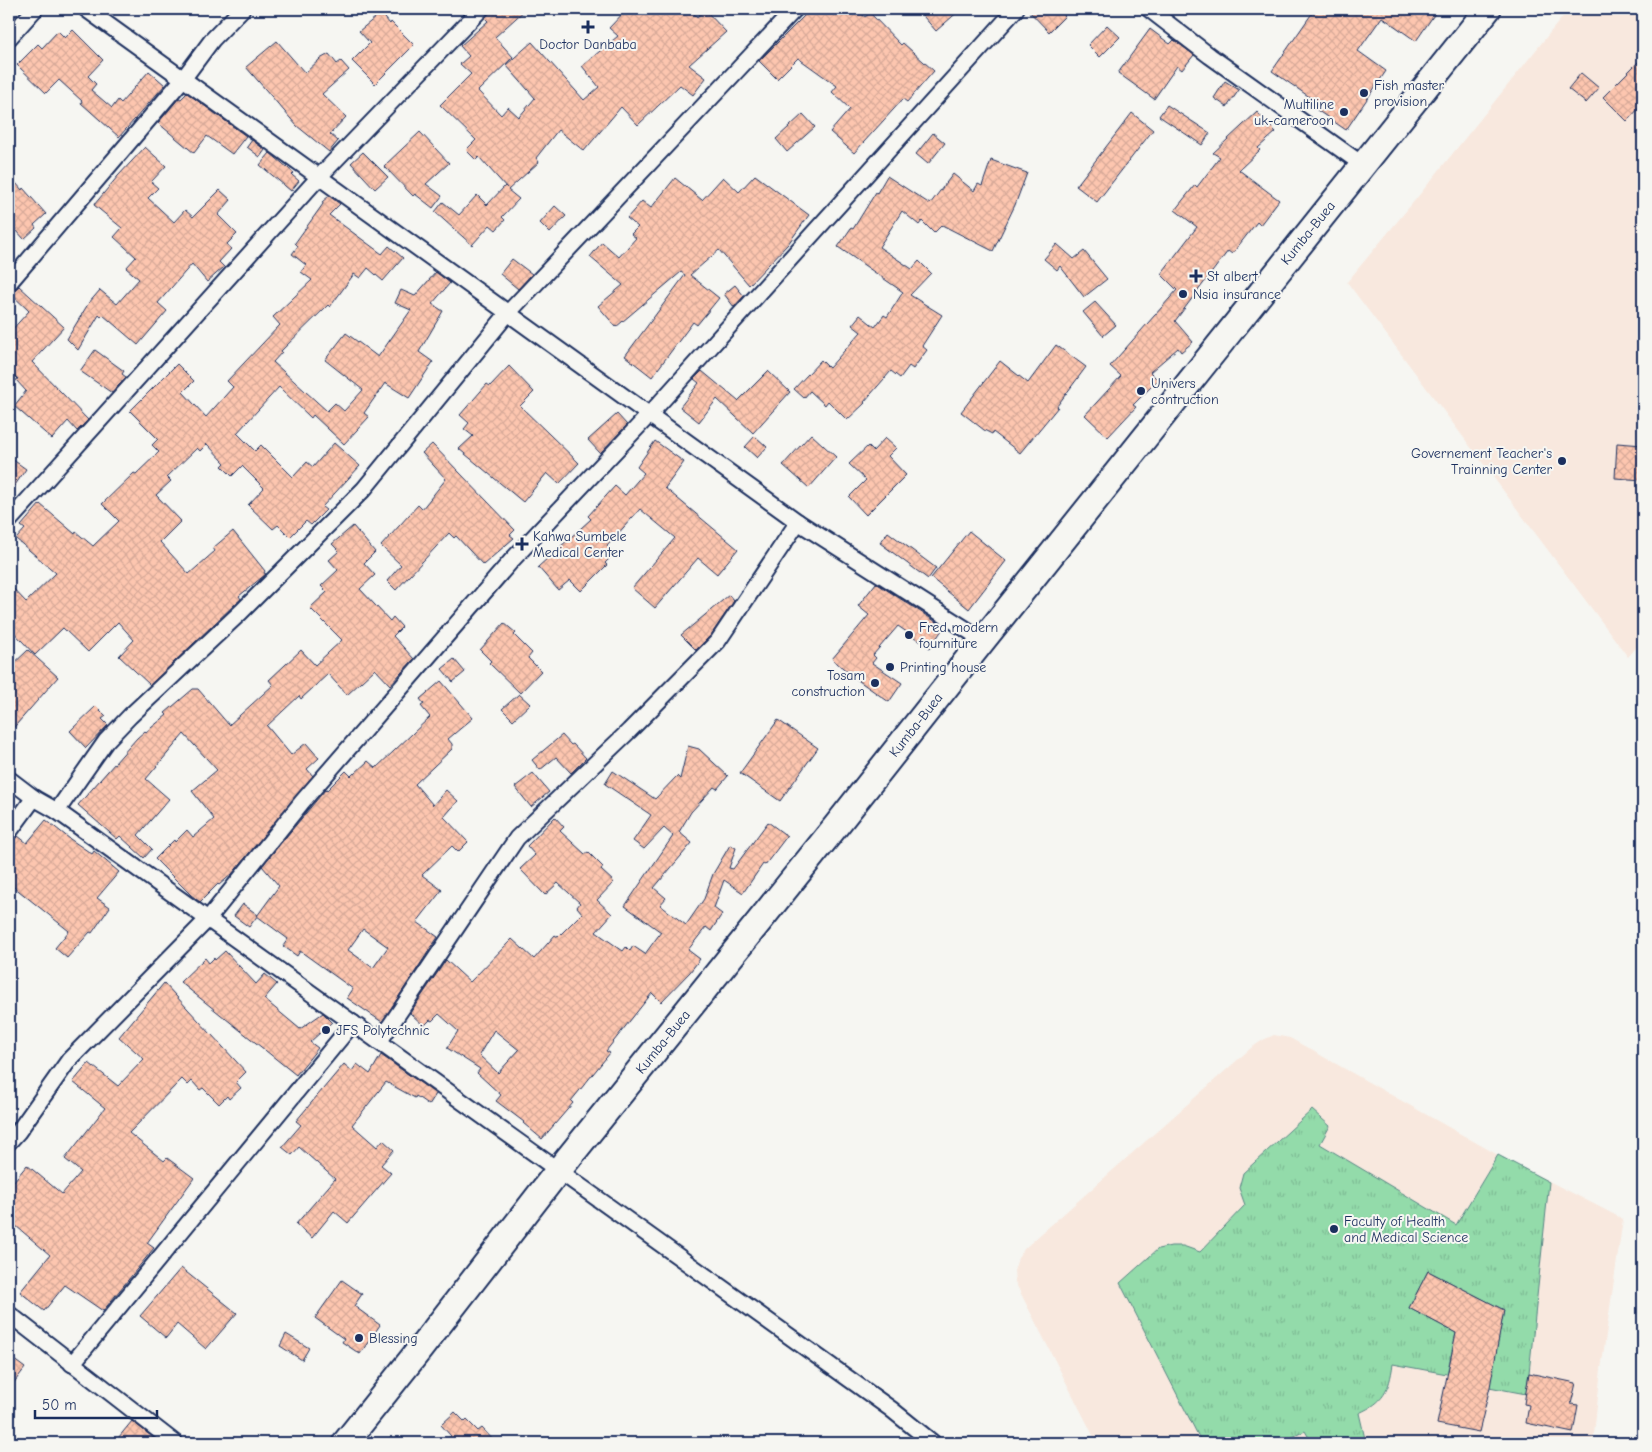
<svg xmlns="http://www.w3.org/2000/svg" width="1652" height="1452" viewBox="0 0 1652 1452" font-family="'Comic Neue',sans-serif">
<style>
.built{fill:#f8e8de}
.grass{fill:url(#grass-tufts);stroke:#578584}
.building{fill:url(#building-cross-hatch);stroke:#1b2f5e;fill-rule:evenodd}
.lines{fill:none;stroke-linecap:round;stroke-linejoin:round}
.minor-casing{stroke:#1b2f5e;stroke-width:19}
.trunk-casing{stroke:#1b2f5e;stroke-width:29}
.minor{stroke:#f6f6f2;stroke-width:15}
.trunk{stroke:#f6f6f2;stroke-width:25}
.poi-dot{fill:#1b2f5e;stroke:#f6f6f2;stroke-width:2}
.labels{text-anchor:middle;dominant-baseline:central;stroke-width:4;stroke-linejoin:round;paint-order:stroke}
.poi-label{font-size:14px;fill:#1b2f5e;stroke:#f6f6f2;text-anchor:start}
.street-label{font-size:14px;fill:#1b2f5e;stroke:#f6f6f2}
</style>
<defs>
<pattern id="grass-tufts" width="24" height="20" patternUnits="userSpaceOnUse" patternTransform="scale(1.25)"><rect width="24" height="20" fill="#93dbaa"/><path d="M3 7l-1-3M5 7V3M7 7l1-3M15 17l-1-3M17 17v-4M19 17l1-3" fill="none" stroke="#7ebc95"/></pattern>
<pattern id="building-cross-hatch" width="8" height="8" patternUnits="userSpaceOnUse" patternTransform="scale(1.25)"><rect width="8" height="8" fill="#fdc6af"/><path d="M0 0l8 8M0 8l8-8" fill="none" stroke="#d8aa99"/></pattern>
</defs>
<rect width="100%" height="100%" fill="#f6f6f2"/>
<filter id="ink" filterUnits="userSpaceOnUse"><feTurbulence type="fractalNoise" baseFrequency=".02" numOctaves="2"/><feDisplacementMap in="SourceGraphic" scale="10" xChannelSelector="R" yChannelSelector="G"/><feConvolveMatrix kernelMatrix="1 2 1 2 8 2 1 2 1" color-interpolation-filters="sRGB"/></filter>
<g filter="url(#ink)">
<g class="built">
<polygon points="1569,9 1643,9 1643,640 1628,657 1347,282 1416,199"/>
<polygon points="1274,1035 1290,1038 1498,1155 1623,1219 1601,1369 1593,1443 1097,1443 1015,1282 1014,1271 1018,1258 1025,1248 1251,1048 1263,1040"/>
</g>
<path class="grass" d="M1312,1110L1330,1126L1320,1144L1456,1225L1498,1155L1549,1182L1529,1373L1526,1394L1489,1387L1504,1310L1428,1271L1409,1308L1456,1333L1447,1374L1393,1364C1389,1391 1384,1402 1359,1413L1366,1443H1312L1305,1431L1280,1443H1202L1120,1283L1158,1249L1171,1246H1183L1200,1252L1245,1205L1239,1188L1243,1173Z"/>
<g class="building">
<polygon points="490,9 526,9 495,37 513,57 478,91 501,115 508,107 519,117 535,98 506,65 532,42 584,100 599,87 582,66 618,36 609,28 627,9 690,9 697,17 705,10 726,32 689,65 706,78 693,95 680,85 638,125 621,107 584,151 558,130 536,158 539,162 508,190 519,199 502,217 505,220 496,230 490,225 472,245 435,212 443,202 459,215 477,195 487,205 505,186 507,188 479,157 476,160 466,150 476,140 440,105 471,74 460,64 469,56 460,46 488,21 485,18"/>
<polygon points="811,9 856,9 865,17 870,13 901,45 903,43 934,71 907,102 903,99 854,153 830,132 850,109 832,92 837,86 798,58 777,79 759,61"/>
<polygon points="917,9 961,9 936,31"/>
<polygon points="1027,9 1058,9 1065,16 1049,32"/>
<polygon points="1315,9 1438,9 1416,41 1382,17 1358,51 1386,71 1346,130 1308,104 1311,98 1272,71"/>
<polygon points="381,13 390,24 391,22 414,45 375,84 352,61 370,43 359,31"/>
<polygon points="1107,25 1120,37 1100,57 1088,45"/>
<polygon points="1150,29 1170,44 1174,40 1194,55 1182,70 1177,66 1154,99 1118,73"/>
<polygon points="73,30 103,60 88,76 96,84 91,90 112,108 118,100 121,103 149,71 165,85 119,137 81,103 82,101 59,80 46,93 17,65 38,44 42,48 58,31 65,38"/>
<polygon points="277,41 305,73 320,59 329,54 337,64 341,61 349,70 322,94 346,117 330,134 338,141 329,152 297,126 246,67"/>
<polygon points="1643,57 1643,104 1627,121 1603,97"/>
<polygon points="1581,73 1599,88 1586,103 1568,89"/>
<polygon points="1225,81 1239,90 1227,107 1214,98"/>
<polygon points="187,93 246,136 232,154 207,136 194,153 158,123 179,98 181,99"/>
<polygon points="1167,105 1210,133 1202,145 1159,116"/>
<polygon points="1257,112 1276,132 1258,148 1260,150 1239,170 1279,200 1260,225 1257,222 1232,254 1228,251 1175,321 1193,342 1181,352 1178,348 1150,372 1158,380 1133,405 1136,407 1108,437 1085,415 1121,376 1110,366 1177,290 1161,274 1197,227 1175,210 1195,185 1197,187 1220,157 1213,153"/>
<polygon points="1132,113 1153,130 1097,202 1076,186"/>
<polygon points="803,114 815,127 787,152 776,139"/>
<polygon points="420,132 449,163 426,184 442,196 433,208 415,194 413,196 384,166"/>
<polygon points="933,133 945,143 928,164 916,154"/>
<polygon points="252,140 265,150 260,157 247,147"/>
<polygon points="145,147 166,166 151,182 158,188 148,198 174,222 185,210 193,217 220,190 231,200 218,215 237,234 227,244 231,249 219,262 224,267 207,282 192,264 158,303 167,311 138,345 103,315 101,317 99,315 78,350 67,339 88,304 100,290 117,304 139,279 126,268 136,257 114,237 122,228 94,205 118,176"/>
<polygon points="363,152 388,177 375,189 351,163"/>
<polygon points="270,153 294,173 292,175 299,181 291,191 260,165"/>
<polygon points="991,160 1027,173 1015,205 993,251 942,225 934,233 922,221 919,225 902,211 879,247 912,269 919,261 931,273 910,295 942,315 922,346 927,350 913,369 909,366 900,378 891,371 864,402 865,403 847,420 828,401 825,405 810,391 804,398 794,389 821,360 829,368 861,332 852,325 860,315 875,327 884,315 887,317 903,292 838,247 851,228 853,229 876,192 877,193 887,176 930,204 953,174 974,191 978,184 982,186"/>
<polygon points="9,175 22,190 23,188 46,214 34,225 36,228 24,239 9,222"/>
<polygon points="755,175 809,215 788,244 749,285 719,250 690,275 719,298 697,325 693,322 652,377 625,356 685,275 681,272 616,327 598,306 623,285 590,257 602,242 619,257 636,238 631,234 638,227 627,218 642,201 651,208 675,178 702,200 723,177 739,192"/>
<polygon points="329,196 340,204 329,215 382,254 389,246 403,258 383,281 368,268 360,278 354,274 330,307 328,305 281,351 282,352 273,362 327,411 335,403 344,411 363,390 325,360 346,333 378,357 411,310 395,303 401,290 415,296 436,272 450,283 432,304 443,311 419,352 433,362 409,398 385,383 364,413 369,417 344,444 313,415 311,418 279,387 237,433 255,451 261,445 293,477 307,462 313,467 334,443 360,466 322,507 326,510 311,525 306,521 290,537 278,525 273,529 248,505 264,488 242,466 232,476 222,466 225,463 207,444 200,451 197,448 167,477 171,481 156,495 181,521 160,542 189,574 215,551 213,548 233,531 265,571 264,573 266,574 239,596 241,599 234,605 150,685 119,656 134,640 118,622 88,652 63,628 35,655 9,627 9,584 26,602 56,573 16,539 25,529 21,526 40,504 75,534 76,532 93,546 119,521 102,504 134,473 136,474 159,452 152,445 158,439 130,411 177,364 194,381 183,392 206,417 233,387 227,381 280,325 273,317 312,280 301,272 306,265 292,254 298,246 295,243 323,204 322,202"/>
<polygon points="555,206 566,216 550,233 540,223"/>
<polygon points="1057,244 1074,259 1084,251 1107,279 1084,297 1060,266 1057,270 1044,259"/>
<polygon points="512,259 532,274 518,289 500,274"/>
<polygon points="735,285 744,296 734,307 724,294"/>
<polygon points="19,286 64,327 32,362 88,420 77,431 68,421 52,439 14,406 26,391 16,380 18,379 9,370 9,333 29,311 9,292 16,289"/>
<polygon points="1095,302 1116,325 1103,336 1083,312"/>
<polygon points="1056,345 1086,367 1057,406 1058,407 1020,453 993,432 992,434 984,430 961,412 1000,361 1028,383"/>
<polygon points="95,350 124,371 122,374 126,377 112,393 80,371"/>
<polygon points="509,366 534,392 520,406 579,463 559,484 547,473 523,502 459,449 473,436 464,429 469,423 460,415 487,384 490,386"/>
<polygon points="702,371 738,401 768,371 790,392 753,433 717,399 699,422 680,407 699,383 694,379"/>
<polygon points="617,414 627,425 600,453 588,440"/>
<polygon points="811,434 836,457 809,488 783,465"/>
<polygon points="755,436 767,447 757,458 745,447"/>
<polygon points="885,438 896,448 888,456 906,475 866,515 849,497 866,480 849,464 868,446 873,451"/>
<polygon points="655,441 684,462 665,488 738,549 717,574 698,558 655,608 632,588 675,538 640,509 607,546 614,554 605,563 607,565 581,591 570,580 558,590 538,567 591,519 588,516 615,486 625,495 644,473 637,467"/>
<polygon points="1617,443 1643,445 1643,480 1615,478"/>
<polygon points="432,444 515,530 510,535 514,538 483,565 456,536 454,538 449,533 396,590 387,581 401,565 381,546 418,505 422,509 446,479 422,453"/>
<polygon points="9,457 26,469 9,494"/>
<polygon points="353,526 375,552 364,563 375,575 360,589 390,621 393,617 402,627 393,636 414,659 390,685 375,669 347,695 328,674 301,699 299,696 267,726 291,755 306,743 319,758 307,769 313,776 232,874 219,885 218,884 200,902 191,895 155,859 174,840 175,842 187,830 193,837 214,819 192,791 217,770 184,734 146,779 169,799 138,835 152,849 144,858 120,836 117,839 78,805 137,738 145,731 146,732 167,715 165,713 193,689 198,689 229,725 273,685 269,680 301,650 315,665 342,640 310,608 327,592 321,586 338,570 329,560 339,551 332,544"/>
<polygon points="969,531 1006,561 969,609 931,578"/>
<polygon points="888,532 936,568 928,579 880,543"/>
<polygon points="876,583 944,627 930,648 898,626 873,655 876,658 872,663 902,683 889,702 859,681 832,659 869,615 858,606"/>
<polygon points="729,595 734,601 711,635 696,650 681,635"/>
<polygon points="504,623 516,633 514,635 532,653 528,658 541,671 520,693 489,663 491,661 480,650"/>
<polygon points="28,650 58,677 9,733 9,668"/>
<polygon points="454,659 465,672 453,682 442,669"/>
<path d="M441,681L473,718L448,739L452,744V749L415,784L433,805L446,790L458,801L444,817L468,842L458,852L452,846L422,875L442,890L417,922L438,937L382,1022L347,998L353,989L300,951L297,956L283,946L288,939L257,916L279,886L262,866L325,790L326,791L346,771L351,776L354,773V774L368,761L376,768L430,717L421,706L424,704L420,699ZM363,929L388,947L373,968L348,950Z"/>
<polygon points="519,694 530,704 513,720 502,709"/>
<polygon points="96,706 106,716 102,719 108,725 86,748 70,731"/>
<polygon points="778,720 818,748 780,801 740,773"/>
<polygon points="562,735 571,745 573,744 586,758 571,773 556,757 540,770 532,760"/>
<path d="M688,746L699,749L728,776L717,789L714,787L691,812L679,832L692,843L654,888L666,898L660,905L686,925L704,899L713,874L730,845L736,848L729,868L733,869L768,822L787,836L765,865L763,864L743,893L724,880L714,908L722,914L711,931L706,927L688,950L700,959L690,972L661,1002L652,993L606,1051L610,1053L571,1101L573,1103L542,1139L523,1123L524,1122L496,1101L501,1095L477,1073L480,1069L447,1048L458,1031L439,1014L432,1021L430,1020L424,1026L410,1013L446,960L470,982L512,939L534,959L555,935L558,937L582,913L577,907L580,903L558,883L545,895L520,869L535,855L527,846L555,817L564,827L560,831L585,854L588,852L603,867L601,870L614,882L597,900L612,914L596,932L623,951L626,947L630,951L633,946L645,954L661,932L625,906L673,836L664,828L644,849L633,841L651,815L605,784L613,771L655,799L677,776L680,779ZM494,1030L519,1050L498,1073L479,1055Z"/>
<polygon points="533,773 549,792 531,807 515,787"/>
<polygon points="46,820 70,839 92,854 94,851 119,872 97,898 110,907 92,933 90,932 67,958 55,948 69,931 9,883 9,841 13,840 18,836 27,843"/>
<polygon points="243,904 258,915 249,927 234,916"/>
<polygon points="225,951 256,984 265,974 277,984 264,999 300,1029 323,1013 332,1022 310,1042 318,1048 296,1075 180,982 205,958 209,963 214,958 215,960"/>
<polygon points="164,983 246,1072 236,1082 241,1088 229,1099 227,1096 219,1104 203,1088 200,1090 192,1081 188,1085 182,1079 129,1133 164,1161 167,1158 194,1178 147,1243 154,1248 103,1311 65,1285 44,1311 20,1292 50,1255 9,1220 9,1187 27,1165 62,1194 81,1172 65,1159 105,1108 73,1082 89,1063 118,1086 144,1059 119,1037"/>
<polygon points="381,1055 436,1094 429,1105 416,1096 415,1098 386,1082 352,1125 377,1147 383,1140 394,1150 381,1165 391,1173 348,1223 334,1211 312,1238 296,1224 335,1179 299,1147 292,1155 282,1147 301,1125 296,1121 344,1064 352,1071 357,1064 370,1074"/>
<polygon points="181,1268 237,1313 206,1349 177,1324 166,1338 140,1316"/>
<polygon points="1428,1271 1504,1310 1490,1387 1479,1432 1437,1424 1456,1333 1409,1308"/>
<polygon points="342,1280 362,1294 354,1306 380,1325 360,1354 342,1342 344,1339 315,1318"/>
<polygon points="286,1334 309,1348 302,1360 280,1346"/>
<polygon points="9,1356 25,1368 9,1389"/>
<polygon points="1529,1373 1576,1383 1571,1404 1578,1405 1573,1433 1526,1423 1529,1405 1524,1404"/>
<polygon points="455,1412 465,1422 467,1420 478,1431 482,1428 496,1443 443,1443 451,1436 441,1425"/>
<polygon points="132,1421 160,1443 114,1443"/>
</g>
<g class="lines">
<g class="minor-casing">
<g id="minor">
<polyline points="86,9 798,522 983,640"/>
<polyline points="1149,9 1210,56 1363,165"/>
<polyline points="9,38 35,9"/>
<polyline points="9,283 183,79 212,40 242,9"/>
<polyline points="9,521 319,177 481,9"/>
<polyline points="9,779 34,798 57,811 891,1409 933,1443"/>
<polyline points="57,811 106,741 130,716 241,612 364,489 508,313 795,9"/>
<polyline points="9,832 34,798"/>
<polyline points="379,1042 517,838 629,731 718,641 798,522"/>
<polyline points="9,1142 18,1132 69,1060 208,919 302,802 512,560 649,415 1016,9"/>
<polyline points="9,1314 175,1443"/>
<polyline points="72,1364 353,1023"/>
</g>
</g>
<g class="trunk-casing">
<polyline id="trunk" points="345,1443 420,1349 558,1171 836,826 983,640 1488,9"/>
</g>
<use href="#minor" class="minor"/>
<use href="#trunk" class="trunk"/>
</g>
</g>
<g class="poi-dot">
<path d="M585.5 19.5h5v5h5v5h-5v5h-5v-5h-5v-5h5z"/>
<circle cx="1364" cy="93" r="5"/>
<circle cx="1344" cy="112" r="5"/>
<path d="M1193.5 268.5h5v5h5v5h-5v5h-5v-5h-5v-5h5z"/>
<circle cx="1183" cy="294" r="5"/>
<circle cx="1141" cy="391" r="5"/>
<circle cx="1562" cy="461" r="5"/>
<path d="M519.5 536.5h5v5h5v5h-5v5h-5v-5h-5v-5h5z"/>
<circle cx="909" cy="635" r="5"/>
<circle cx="890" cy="667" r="5"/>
<circle cx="875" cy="683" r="5"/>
<circle cx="326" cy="1030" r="5"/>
<circle cx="1334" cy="1229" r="5"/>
<circle cx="359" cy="1338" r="5"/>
</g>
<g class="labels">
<g class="poi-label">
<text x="588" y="44" text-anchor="middle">Doctor Danbaba</text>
<text x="1374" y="85">Fish master<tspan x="1374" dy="16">provision</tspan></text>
<text x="1334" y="104" text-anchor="end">Multiline<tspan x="1334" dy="16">uk-cameroon</tspan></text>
<text x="1207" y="276">St albert</text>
<text x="1193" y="294">Nsia insurance</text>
<text x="1151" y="383">Univers<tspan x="1151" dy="16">contruction</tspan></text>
<text x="1552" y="453" text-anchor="end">Governement Teacher's<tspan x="1552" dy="16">Trainning Center</tspan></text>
<text x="533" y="536">Kahwa Sumbele<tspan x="533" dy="16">Medical Center</tspan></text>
<text x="919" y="627">Fred modern<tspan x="919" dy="16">fourniture</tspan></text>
<text x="900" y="667">Printing house</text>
<text x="865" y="675" text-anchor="end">Tosam<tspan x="865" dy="16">construction</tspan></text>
<text x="336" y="1030">JFS Polytechnic</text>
<text x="1344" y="1221">Faculty of Health<tspan x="1344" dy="16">and Medical Science</tspan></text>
<text x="369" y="1338">Blessing</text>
</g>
<g class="street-label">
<text transform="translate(1308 233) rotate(-51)">Kumba-Buea</text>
<text transform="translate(916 725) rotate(-52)">Kumba-Buea</text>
<text transform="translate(663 1042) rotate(-51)">Kumba-Buea</text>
</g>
</g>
<rect width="1652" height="1452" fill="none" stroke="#f6f6f2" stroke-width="30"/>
<rect x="15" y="15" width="1622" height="1422" fill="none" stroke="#1b2f5e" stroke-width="2" filter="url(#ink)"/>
<path d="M35 1410v8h122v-8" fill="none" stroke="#1b2f5e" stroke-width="2.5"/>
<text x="42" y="1410" font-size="15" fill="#1b2f5e" stroke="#f6f6f2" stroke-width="4" paint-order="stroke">50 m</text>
</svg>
